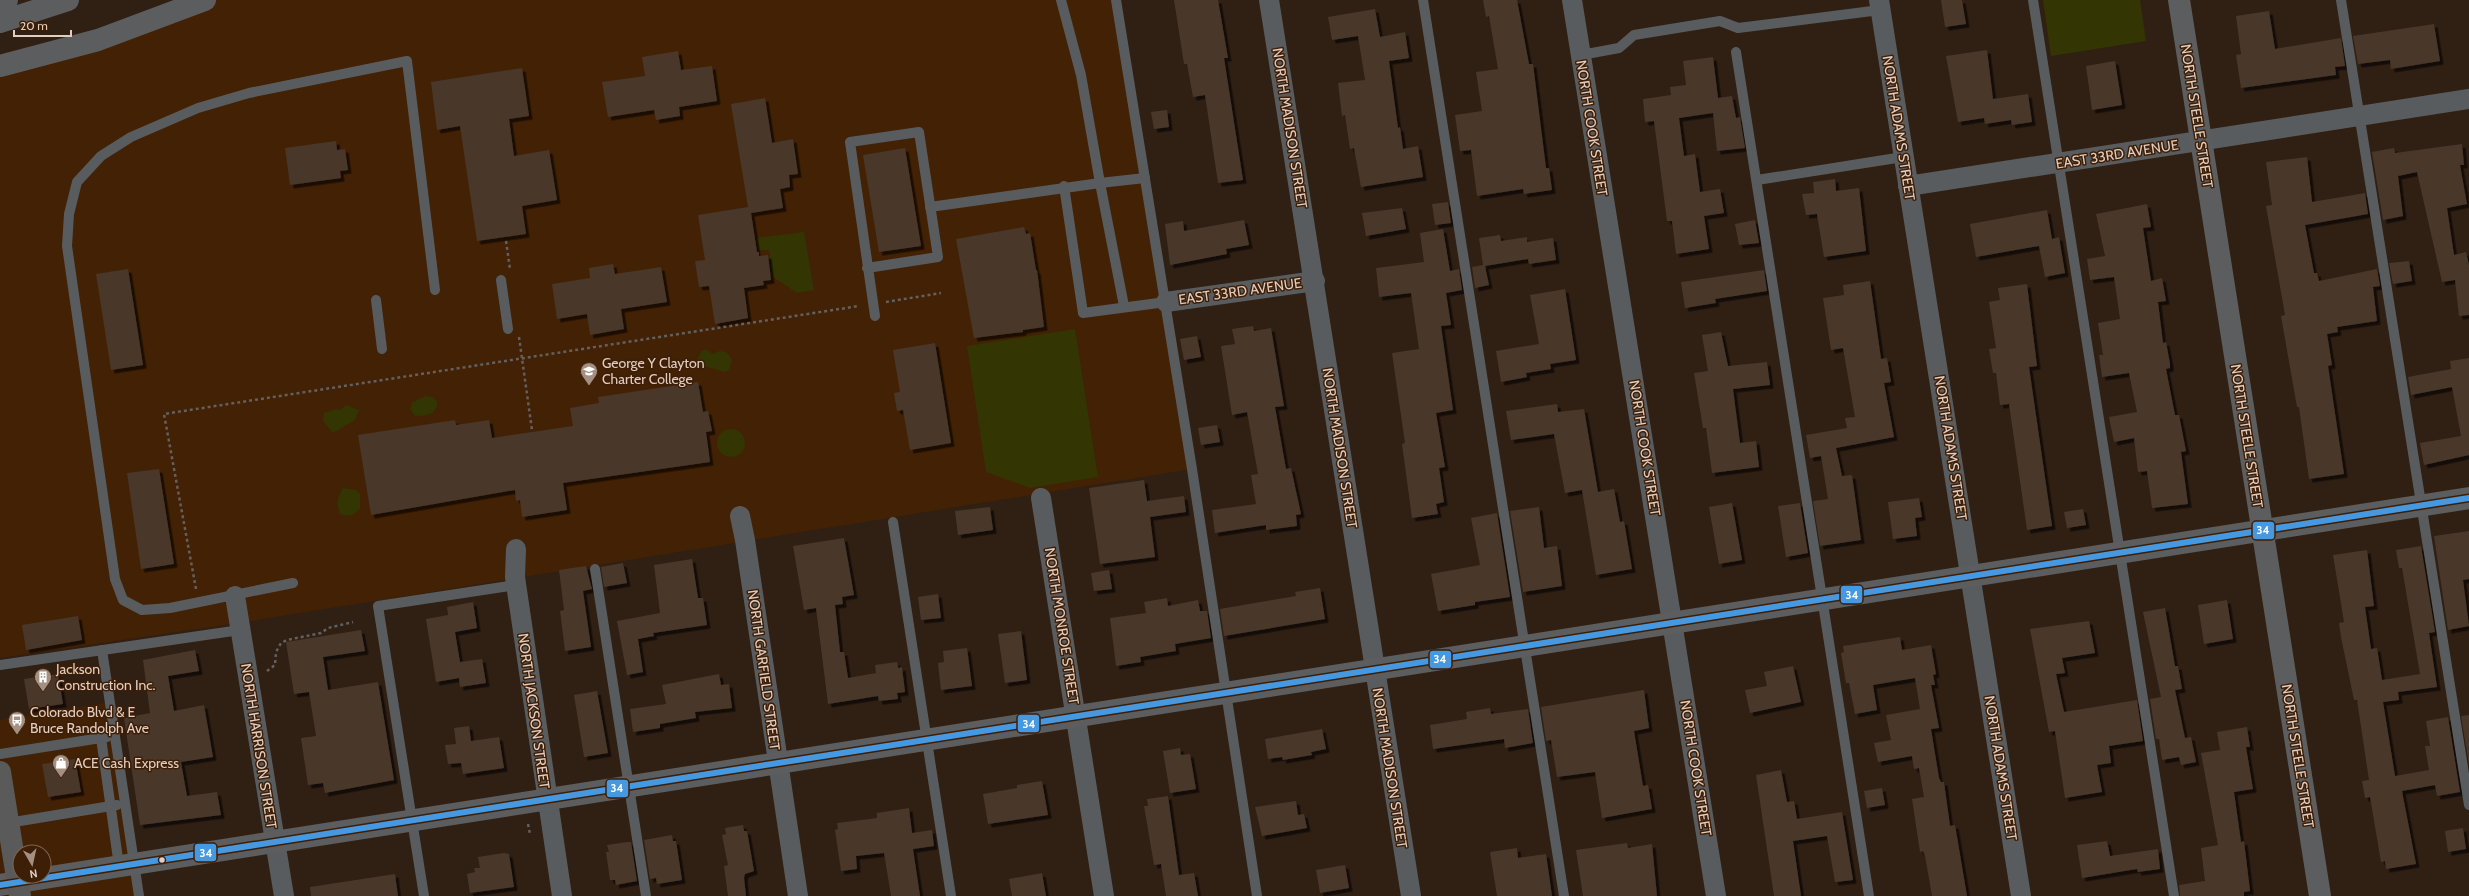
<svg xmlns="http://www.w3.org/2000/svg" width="2469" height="896" viewBox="0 0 2469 896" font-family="Cabin,sans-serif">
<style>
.built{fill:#432104;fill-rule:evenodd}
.green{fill:#333503}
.building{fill:#48372b;filter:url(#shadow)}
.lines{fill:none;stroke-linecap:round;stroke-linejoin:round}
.path{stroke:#63605f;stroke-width:2.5;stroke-dasharray:3 3;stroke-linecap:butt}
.lane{stroke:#595c5e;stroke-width:10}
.street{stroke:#595c5e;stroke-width:20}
.secondary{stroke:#5c5d5e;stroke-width:22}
.primary{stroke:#5b5a5a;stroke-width:22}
.bus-1-casing{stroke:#3d1e06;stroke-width:9}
.bus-1{stroke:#4699e1;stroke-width:6}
.bus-dot{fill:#e2cdc0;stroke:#3d1e06;stroke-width:1.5}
.labels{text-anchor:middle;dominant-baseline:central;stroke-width:3;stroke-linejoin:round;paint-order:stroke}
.street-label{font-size:14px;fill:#e2cdc0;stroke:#3d1e06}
.poi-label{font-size:14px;fill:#e2cdc0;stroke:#3d1e06;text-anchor:start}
.line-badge{stroke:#3d1e06;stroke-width:1.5}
.badge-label{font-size:11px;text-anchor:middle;font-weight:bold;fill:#fff}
</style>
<defs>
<filter id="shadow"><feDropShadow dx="3.5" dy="3.5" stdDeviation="0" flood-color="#0009"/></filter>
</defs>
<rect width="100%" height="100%" fill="#301f13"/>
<g class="built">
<polygon points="205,0 1116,0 1192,469 239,623 0,658 0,66"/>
<path d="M110,702L139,896H0V720ZM20,852H44V876H20Z"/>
</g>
<g class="green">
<polygon points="2043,0 2140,0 2146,41 2051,56"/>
<polygon points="804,232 814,290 797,293 773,277 769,250 759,250 756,238"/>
<polygon points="1075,329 1098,477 1030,488 986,472 967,346"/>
<polygon points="705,349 713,354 719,351 726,352 732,359 729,370 725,372 700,365 696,361 701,352"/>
<path d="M425,396L432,397L437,401C438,415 426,416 415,416L410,409L412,403Z"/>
<polygon points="346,405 359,410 355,420 333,433 323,421 324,413 336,409 340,410"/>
<circle cx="731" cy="443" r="14"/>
<path d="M343,488L356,490L360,494V509C353,516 349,517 340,514C336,503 337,498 343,488Z"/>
</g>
<g class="building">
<polygon points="1174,0 1218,0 1228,58 1224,58 1243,180 1218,183 1205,95 1193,97 1187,64 1184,64"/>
<polygon points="1483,0 1517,0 1529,64 1533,64 1546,168 1549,168 1552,190 1524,194 1523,189 1477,196 1471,150 1460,151 1455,115 1482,111 1476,72 1498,69 1489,16 1486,17"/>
<polygon points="1941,0 1962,0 1966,24 1945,27"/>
<polygon points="1375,9 1380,37 1405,32 1409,58 1389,61 1398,128 1400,127 1403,149 1418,146 1423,177 1361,187 1354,148 1350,149 1345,115 1342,116 1338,83 1365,80 1358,36 1332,40 1328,17"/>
<polygon points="2269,11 2275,49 2341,38 2345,66 2335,67 2336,75 2241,88 2236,55 2241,54 2236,16"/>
<polygon points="2434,24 2440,61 2391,69 2390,60 2358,64 2353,36"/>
<polygon points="1987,50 1993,99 2028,94 2032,122 2012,125 2011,120 1985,124 1984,118 1958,122 1946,56"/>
<polygon points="678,51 681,70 712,66 717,101 679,107 680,116 656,120 654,110 608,117 602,82 645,76 642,57"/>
<polygon points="1713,57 1718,98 1732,96 1736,118 1740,117 1745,148 1717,151 1713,113 1679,118 1684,156 1695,154 1700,192 1720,189 1724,213 1704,216 1709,249 1676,254 1672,221 1667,221 1654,121 1645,122 1643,99 1671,95 1670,87 1686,85 1683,61"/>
<polygon points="2115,61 2122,105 2092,110 2086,66"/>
<polygon points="522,68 529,116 509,119 514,156 549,150 557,200 522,206 526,234 477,241 460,126 437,130 431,82"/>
<polygon points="765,98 772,143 793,139 798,174 789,175 790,187 780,189 783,208 751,213 757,252 759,252 759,256 768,255 771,280 763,281 764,285 744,288 748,318 715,324 709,286 699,287 695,261 705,260 698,215 748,207 731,104"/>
<polygon points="1167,110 1169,127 1154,129 1151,112"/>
<polygon points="336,141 337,150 345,149 348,170 340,171 341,178 290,185 285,148"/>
<polygon points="2462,144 2464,165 2460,165 2467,204 2447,208 2454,255 2466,252 2469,265 2469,315 2459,316 2455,280 2442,282 2417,172 2398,176 2403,216 2383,220 2372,152 2394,148 2395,153"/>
<polygon points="905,148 921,246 879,252 863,155"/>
<polygon points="2307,157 2312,202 2365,193 2368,214 2305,225 2314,273 2317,273 2319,281 2377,269 2380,286 2373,287 2377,321 2337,327 2338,332 2327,334 2332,365 2328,366 2344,474 2309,479 2299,407 2297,407 2281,316 2285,315 2266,206 2272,205 2266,162"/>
<polygon points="1835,179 1836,191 1859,188 1866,251 1824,257 1817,214 1806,215 1802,194 1814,193 1813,182"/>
<polygon points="1448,202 1451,223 1435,225 1432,204"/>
<polygon points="2147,204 2151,227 2143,228 2151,281 2162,278 2166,301 2158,302 2163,343 2166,342 2170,364 2170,368 2166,369 2175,415 2179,415 2186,451 2181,452 2188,504 2152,508 2147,471 2138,472 2134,438 2114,442 2109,417 2137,412 2129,373 2102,377 2099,355 2103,355 2098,323 2120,319 2114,277 2090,280 2087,259 2105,256 2096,214"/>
<polygon points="1402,208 1406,229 1366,236 1362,213"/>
<polygon points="2047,210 2052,239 2059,237 2065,273 2045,277 2039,246 1976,257 1970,224"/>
<polygon points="1244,220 1249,245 1226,249 1227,254 1170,265 1165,224 1183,221 1184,231"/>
<polygon points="1755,220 1759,243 1739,245 1735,224"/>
<polygon points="1024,227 1026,234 1030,233 1036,270 1037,270 1044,327 1023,330 1023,332 974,338 956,239"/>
<polygon points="1443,229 1450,271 1459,269 1462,290 1446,293 1451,325 1441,326 1453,410 1436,413 1445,467 1439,468 1444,502 1436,504 1438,514 1412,518 1402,444 1405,443 1392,353 1419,349 1411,293 1379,297 1376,268 1424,262 1420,233"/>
<polygon points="1500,235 1501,241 1527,237 1527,242 1553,238 1556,260 1529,264 1528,259 1485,266 1489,285 1475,288 1472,267 1483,265 1479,238"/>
<polygon points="2409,261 2412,281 2393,284 2389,263"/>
<polygon points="613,264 615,274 661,267 667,302 621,309 624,329 590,335 587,314 557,319 552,284 590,278 589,268"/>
<polygon points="128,269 143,365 111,370 96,274"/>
<polygon points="1764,270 1767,291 1715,299 1716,303 1685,308 1681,282"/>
<polygon points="1870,281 1881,359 1887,358 1891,382 1884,383 1894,437 1836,448 1842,476 1852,475 1861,540 1820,546 1813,501 1828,499 1821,456 1810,458 1806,435 1847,428 1845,418 1855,417 1843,348 1831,350 1823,298 1844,295 1843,285"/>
<polygon points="2027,284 2037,366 2029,367 2052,526 2027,530 2009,404 2000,405 1996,373 1993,373 1989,349 1996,348 1989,302 2000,300 1998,288"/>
<polygon points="1565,289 1576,360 1550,364 1551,369 1526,373 1527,377 1501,382 1496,351 1539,344 1530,295"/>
<polygon points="1253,326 1254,331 1271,328 1284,406 1275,407 1286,469 1291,468 1301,514 1296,515 1297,526 1266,530 1266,525 1215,533 1212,510 1256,504 1251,475 1258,474 1247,412 1232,415 1221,346 1235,344 1232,329"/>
<polygon points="1721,332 1728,366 1767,362 1770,385 1733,389 1740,443 1756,441 1759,467 1712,473 1706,428 1703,428 1694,373 1708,371 1702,335"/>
<polygon points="1197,336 1201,357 1184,360 1180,339"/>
<polygon points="935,343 951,443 910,450 903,410 897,411 894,393 900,392 893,350"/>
<polygon points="2469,358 2469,455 2424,465 2420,443 2461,436 2452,387 2411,395 2408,377 2451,369 2450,361"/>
<polygon points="698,382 703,412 708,411 712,431 706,432 710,462 563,483 567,510 522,517 520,500 516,501 515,490 371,515 358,435 455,420 456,425 489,420 492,438 573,426 570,408 599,403 598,397"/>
<polygon points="1557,404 1558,412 1584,409 1598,492 1614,489 1620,522 1624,521 1632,569 1596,575 1582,490 1565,493 1554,434 1511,440 1506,411"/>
<polygon points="1217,425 1220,442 1201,445 1198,428"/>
<polygon points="159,469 174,564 141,569 127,473"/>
<polygon points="1144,480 1147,501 1184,496 1186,512 1150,517 1155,557 1100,564 1089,488"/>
<polygon points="1919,498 1922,517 1915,518 1917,536 1893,539 1888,502"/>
<polygon points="1732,503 1742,560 1719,564 1709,507"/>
<polygon points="1800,503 1808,553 1786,557 1778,506"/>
<polygon points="990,507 993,530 958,535 955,511"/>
<polygon points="1539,507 1544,548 1557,546 1562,586 1523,592 1510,511"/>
<polygon points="2083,509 2086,525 2067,528 2064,512"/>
<polygon points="1497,513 1510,597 1475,602 1475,605 1438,611 1431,574 1480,565 1471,518"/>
<polygon points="2469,531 2469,579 2463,580 2469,626 2448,630 2434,536"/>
<polygon points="844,538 854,595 842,597 843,604 835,605 840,652 844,652 848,678 876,673 875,665 897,662 898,668 902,667 905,692 897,693 898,699 879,701 878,696 828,704 816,608 804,610 793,546"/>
<polygon points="2421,546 2435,632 2429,633 2437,687 2398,692 2399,700 2383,702 2395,776 2429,770 2425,746 2430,746 2426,721 2448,717 2460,792 2437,796 2435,785 2402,791 2416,864 2386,869 2385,861 2381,862 2370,797 2365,798 2362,781 2369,780 2357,700 2354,700 2341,637 2339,623 2344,622 2333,555 2367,550 2374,606 2365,607 2371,649 2377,648 2382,680 2420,674 2402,568 2399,568 2396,550"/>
<polygon points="692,559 698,598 703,598 707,625 653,633 654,636 638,639 643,672 627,675 617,621 660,613 654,565"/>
<polygon points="623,563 627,583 604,587 601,567"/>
<polygon points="586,566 592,589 583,591 591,647 565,651 560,611 564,610 559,570"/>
<polygon points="1109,570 1112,589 1094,591 1091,573"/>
<polygon points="1320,588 1325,619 1224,636 1220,609 1296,596 1295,592"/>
<polygon points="938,594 941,618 921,620 918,597"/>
<polygon points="1167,598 1168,606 1198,600 1200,611 1207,611 1211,638 1175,644 1176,651 1140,657 1141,662 1116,666 1110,618 1146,613 1144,602"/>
<polygon points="2227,600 2233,639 2204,644 2198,605"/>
<polygon points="473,602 477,628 455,632 460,662 482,659 486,683 460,687 459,678 436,682 426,619 448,615 447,607"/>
<polygon points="2165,608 2175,666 2178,666 2182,689 2175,690 2185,738 2191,737 2196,762 2181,765 2179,757 2162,760 2159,739 2156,739 2150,699 2161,697 2143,612"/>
<polygon points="78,616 82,640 26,650 22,625"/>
<polygon points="2089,621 2095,653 2062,658 2065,673 2056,674 2064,712 2137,700 2143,741 2109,746 2111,763 2097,765 2102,792 2065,798 2055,731 2049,732 2030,629"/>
<polygon points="361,630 365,651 323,657 328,690 378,682 394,780 325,793 323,783 308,785 301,738 316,736 309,692 294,694 286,642"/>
<polygon points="1021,631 1027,680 1005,683 998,634"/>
<polygon points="1900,637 1902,650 1931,645 1936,674 1933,675 1935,685 1931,685 1939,728 1931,729 1939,778 1941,782 1944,782 1950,826 1955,825 1967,896 1932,896 1925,856 1923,851 1920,852 1912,799 1924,797 1919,768 1914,769 1912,756 1878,762 1874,743 1891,740 1886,715 1920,709 1915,678 1873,685 1877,710 1855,714 1849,683 1846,683 1841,653 1844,652 1843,646"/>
<polygon points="967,648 972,686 941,690 938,663 944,662 943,651"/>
<polygon points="195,650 199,671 168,676 174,711 204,705 208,728 213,757 181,762 187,796 217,792 221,815 140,825 124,718 150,713 143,660"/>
<polygon points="1793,666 1801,702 1750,713 1745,690 1767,686 1764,672"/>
<polygon points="58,674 63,704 29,709 24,679"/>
<polygon points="719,674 721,685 729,684 732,708 695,712 696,718 660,724 660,728 633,732 630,709 666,704 662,685"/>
<polygon points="1644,690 1649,728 1634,731 1643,786 1648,785 1652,809 1602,818 1595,772 1557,777 1551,740 1546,741 1541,707"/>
<polygon points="597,691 608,753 584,757 574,695"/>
<polygon points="1490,708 1491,714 1528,709 1533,743 1505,748 1504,739 1433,749 1430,725 1467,719 1466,712"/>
<polygon points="2469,715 2469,764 2461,716"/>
<polygon points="469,726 471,741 499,737 504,768 463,774 461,763 448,764 445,745 456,744 454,728"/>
<polygon points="2247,727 2250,747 2246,747 2253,789 2234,792 2241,842 2244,841 2250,891 2244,892 2244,896 2180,896 2179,885 2205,881 2201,848 2218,845 2201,753 2220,750 2217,732"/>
<polygon points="1322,729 1326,749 1311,752 1312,755 1283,760 1282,757 1268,759 1265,739"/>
<polygon points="1180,748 1181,755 1190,754 1196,789 1170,793 1163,751"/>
<polygon points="75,759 81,792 48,797 42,764"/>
<polygon points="1781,770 1787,802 1794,801 1797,819 1842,812 1853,880 1835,882 1827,836 1793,841 1801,896 1774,896 1756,775"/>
<polygon points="1042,781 1048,815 988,824 983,794 1017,788 1017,785"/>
<polygon points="1882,788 1885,805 1867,808 1864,791"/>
<polygon points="1168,796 1179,875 1194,873 1198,896 1166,896 1161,864 1154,865 1144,806 1148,806 1147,799"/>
<polygon points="1296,801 1298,815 1304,814 1307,828 1262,836 1255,807"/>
<polygon points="909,808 912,833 932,830 934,846 913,849 920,896 891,896 884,853 856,856 857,869 841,871 835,830 838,829 837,823 877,818 877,813"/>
<polygon points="743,825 744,831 747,831 754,871 745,874 744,878 746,896 728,896 724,866 728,865 722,835 726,834 725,828"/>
<polygon points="2463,828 2466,849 2448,852 2445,831"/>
<polygon points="672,835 673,841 676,841 682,880 657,884 656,878 650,879 644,840"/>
<polygon points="2107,841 2110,856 2158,849 2160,869 2138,872 2137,869 2082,878 2077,845"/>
<polygon points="627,842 631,842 637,881 616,885 615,880 610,880 606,852 609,852 607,845"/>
<polygon points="1627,843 1628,848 1652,844 1657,896 1583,896 1576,850"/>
<polygon points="1517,848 1518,858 1546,854 1552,896 1497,896 1490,852"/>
<polygon points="504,853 509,854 514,887 470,893 467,874 475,872 474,868 480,868 478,857"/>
<polygon points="1345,865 1349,888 1320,893 1316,870"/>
<polygon points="1042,873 1046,896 1012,896 1009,879"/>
<polygon points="395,874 398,896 311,896 310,887"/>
</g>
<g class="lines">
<g class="path">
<polyline points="506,241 510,269"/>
<polyline points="886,302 941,293"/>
<polyline points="519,337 532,430"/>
<polyline points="196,589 164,414 859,306"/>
<polyline points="267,671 275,665 276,652 281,643 287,640 321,633 328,628 353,622"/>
<polyline points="528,824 530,834"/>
</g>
<g class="lane">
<polyline points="1061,0 1081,75 1100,183 1145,178"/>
<polyline points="1116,0 1192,469 1257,896"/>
<polyline points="1423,0 1564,896"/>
<polyline points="2033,0 2174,896"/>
<polyline points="2341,0 2469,805"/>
<polyline points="1736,52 1869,896"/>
<polyline points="1581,55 1619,48 1634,35 1720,21 1738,28 1880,10"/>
<polyline points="1757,180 1903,157"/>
<polyline points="1064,186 1083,313 1166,302"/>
<polyline points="930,207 1100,183 1124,306"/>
<polyline points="867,268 938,257 919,132 850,142 875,316"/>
<polyline points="501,280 508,329"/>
<polyline points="376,300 382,349"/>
<polyline points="893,522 951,896"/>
<polyline points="595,569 646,896"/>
<polyline points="293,583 170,608 142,610 123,600 115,579 67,246 69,214 77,182 101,156 131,137 198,108 249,93 407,61 435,290"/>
<polyline points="102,650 139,896"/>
<polyline points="0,665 240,630"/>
<polyline points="101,738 119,866"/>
<polyline points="0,754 107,737"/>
<polyline points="8,823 117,805"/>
<polyline points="424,896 378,606 516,585"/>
</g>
<g class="street">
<polyline points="1269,0 1411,896"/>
<polyline points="1572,0 1716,896"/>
<polyline points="1879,0 2021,896"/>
<polyline points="1908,186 2469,99"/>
<polyline points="1166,302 1315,281"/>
<polyline points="1041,498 1104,896"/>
<polyline points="740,516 745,540 798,896"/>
<polyline points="516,549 515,577 562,896"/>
<polyline points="235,596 284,896"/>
</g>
<g class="secondary">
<polyline points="2179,0 2320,896"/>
<polyline points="0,1 7,0"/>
<polyline points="0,22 68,0"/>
<polyline points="0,66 98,40 205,0"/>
<polyline points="0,885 2469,498"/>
</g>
<polyline class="primary" points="0,772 20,896"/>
<g class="bus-1-casing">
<polyline id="bus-1" points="0,885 2469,498"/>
</g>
<use href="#bus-1" class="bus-1"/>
</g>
<defs>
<g id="university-pin" transform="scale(0.9)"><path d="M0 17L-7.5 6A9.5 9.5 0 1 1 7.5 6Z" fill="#a49083" stroke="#3d1e06"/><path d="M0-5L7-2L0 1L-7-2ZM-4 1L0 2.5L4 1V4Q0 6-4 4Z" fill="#fff"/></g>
<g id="building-pin" transform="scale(0.9)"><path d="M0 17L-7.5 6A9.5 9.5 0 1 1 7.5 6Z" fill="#a49083" stroke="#3d1e06"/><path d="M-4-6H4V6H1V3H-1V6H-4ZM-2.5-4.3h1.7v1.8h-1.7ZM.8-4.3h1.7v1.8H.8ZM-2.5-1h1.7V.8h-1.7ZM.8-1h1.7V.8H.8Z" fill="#fff"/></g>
<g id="bus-pin" transform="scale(0.9)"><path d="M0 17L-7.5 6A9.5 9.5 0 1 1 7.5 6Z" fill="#a49083" stroke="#3d1e06"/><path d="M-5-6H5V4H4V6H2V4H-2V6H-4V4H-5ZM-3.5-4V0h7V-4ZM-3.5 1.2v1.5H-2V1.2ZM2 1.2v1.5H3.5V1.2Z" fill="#fff"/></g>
<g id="shop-pin" transform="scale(0.9)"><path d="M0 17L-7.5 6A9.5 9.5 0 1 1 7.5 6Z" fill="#a49083" stroke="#3d1e06"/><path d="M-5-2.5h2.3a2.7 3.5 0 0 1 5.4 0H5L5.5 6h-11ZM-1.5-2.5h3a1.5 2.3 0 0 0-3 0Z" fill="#fff"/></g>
</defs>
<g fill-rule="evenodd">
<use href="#university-pin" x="589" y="371"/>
<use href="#building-pin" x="43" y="677"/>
<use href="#bus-pin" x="17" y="720"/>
<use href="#shop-pin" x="61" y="763"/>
</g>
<circle class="bus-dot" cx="162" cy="860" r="3.5"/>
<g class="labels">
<g class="street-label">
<text transform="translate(2197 116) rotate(81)">NORTH STEELE STREET</text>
<text transform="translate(1290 128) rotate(81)">NORTH MADISON STREET</text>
<text transform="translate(1592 128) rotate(81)">NORTH COOK STREET</text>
<text transform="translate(1899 128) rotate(81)">NORTH ADAMS STREET</text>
<text transform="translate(2117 154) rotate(-9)">EAST 33RD AVENUE</text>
<text transform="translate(1240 291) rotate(-8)">EAST 33RD AVENUE</text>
<text transform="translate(2247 436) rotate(81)">NORTH STEELE STREET</text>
<text transform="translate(1340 448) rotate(81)">NORTH MADISON STREET</text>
<text transform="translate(1645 448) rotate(81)">NORTH COOK STREET</text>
<text transform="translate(1951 448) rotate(81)">NORTH ADAMS STREET</text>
<text transform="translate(1062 626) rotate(81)">NORTH MONROE STREET</text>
<text transform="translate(764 670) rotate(82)">NORTH GARFIELD STREET</text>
<text transform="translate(534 711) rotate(82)">NORTH JACKSON STREET</text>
<text transform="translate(259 746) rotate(81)">NORTH HARRISON STREET</text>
<text transform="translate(2298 756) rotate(81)">NORTH STEELE STREET</text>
<text transform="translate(1390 768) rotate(81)">NORTH MADISON STREET</text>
<text transform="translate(1696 768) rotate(81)">NORTH COOK STREET</text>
<text transform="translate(2001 768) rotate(81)">NORTH ADAMS STREET</text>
</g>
<g class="poi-label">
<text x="602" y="363">George Y Clayton<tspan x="602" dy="16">Charter College</tspan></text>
<text x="56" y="669">Jackson<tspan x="56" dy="16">Construction Inc.</tspan></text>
<text x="30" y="712">Colorado Blvd &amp; E<tspan x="30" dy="16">Bruce Randolph Ave</tspan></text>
<text x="74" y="763">ACE Cash Express</text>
</g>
</g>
<g class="line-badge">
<rect x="2252" y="521" width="23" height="19" rx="4" fill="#4699e1"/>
<rect x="1840" y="585" width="23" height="19" rx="4" fill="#4699e1"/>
<rect x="1429" y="650" width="23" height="19" rx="4" fill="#4699e1"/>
<rect x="1017" y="714" width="23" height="19" rx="4" fill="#4699e1"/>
<rect x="606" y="779" width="23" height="19" rx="4" fill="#4699e1"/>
<rect x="194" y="843" width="23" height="19" rx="4" fill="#4699e1"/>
</g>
<g class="badge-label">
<text x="2263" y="534">34</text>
<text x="1852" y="599">34</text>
<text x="1440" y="663">34</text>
<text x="1029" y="728">34</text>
<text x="617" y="792">34</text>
<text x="206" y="857">34</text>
</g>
<g transform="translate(32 864) rotate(171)"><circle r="19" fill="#3d1e06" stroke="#7f6450"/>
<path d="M0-3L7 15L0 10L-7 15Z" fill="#a49083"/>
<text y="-6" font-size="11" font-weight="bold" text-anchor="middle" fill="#e2cdc0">N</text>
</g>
<path d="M14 30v6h57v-6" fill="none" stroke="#e2cdc0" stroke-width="2"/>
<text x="20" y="30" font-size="12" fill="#e2cdc0" stroke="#3d1e06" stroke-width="3" paint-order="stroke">20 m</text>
</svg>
